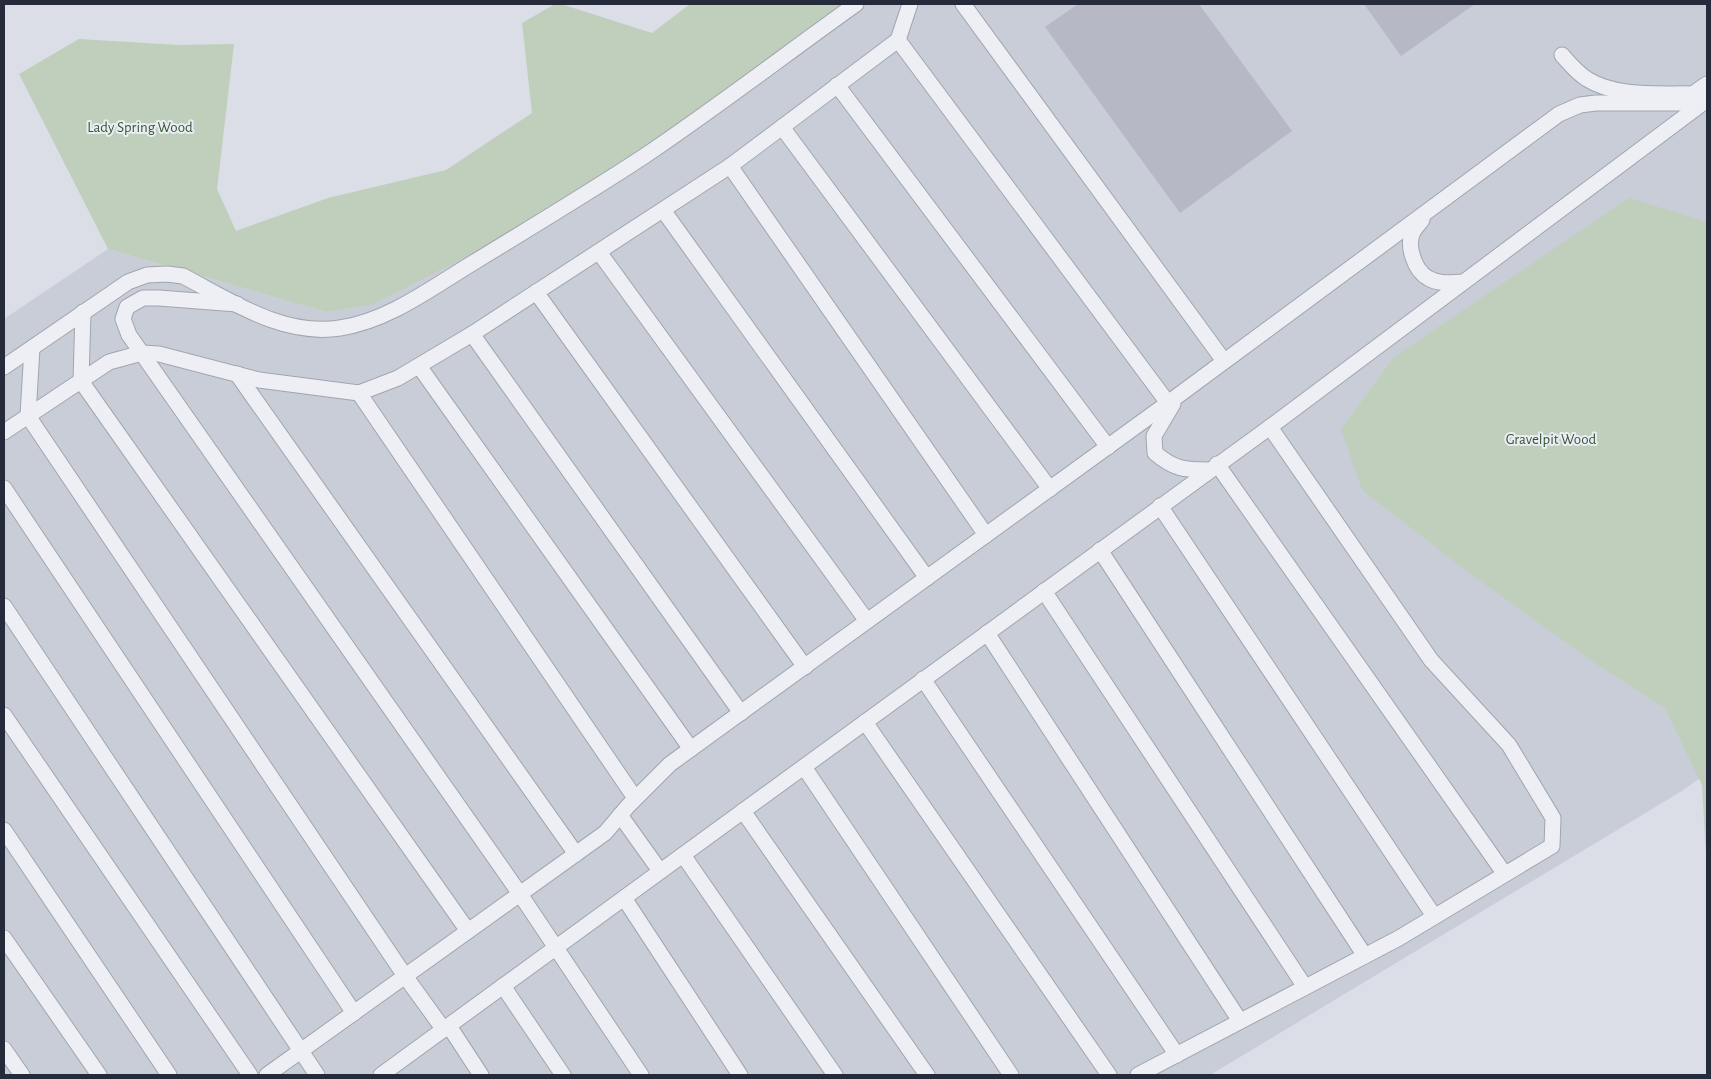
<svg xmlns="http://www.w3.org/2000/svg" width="1711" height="1079" viewBox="0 0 1711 1079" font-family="'Alegreya Sans',sans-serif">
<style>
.built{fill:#c9cdd7}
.green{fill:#bfcfbc}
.building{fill:#b6b9c5}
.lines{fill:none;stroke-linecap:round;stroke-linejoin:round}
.service-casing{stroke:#a1a5af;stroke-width:17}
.service{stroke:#eeeff4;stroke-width:15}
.labels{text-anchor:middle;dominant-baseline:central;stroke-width:4;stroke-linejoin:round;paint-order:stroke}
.park-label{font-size:15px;fill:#355733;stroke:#eaedf3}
</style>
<rect width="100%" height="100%" fill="#dbdee6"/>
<polygon class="built" points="818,4 1707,4 1707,773 1682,791 1210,1075 4,1075 4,319 108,249 326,312"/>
<g class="green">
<polygon points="555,4 561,4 652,33 690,4 855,4 577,200 374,304 326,312 108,249 19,74 79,39 178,45 234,44 217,189 236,231 328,198 446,170 532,113 522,23"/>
<polygon points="1629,198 1707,222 1707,872 1702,785 1665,708 1596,664 1468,572 1362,490 1341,429 1394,357"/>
</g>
<g class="building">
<polygon points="1078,4 1199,4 1292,131 1180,213 1045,27"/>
<polygon points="1364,4 1475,4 1401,56"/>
</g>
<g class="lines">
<g class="service-casing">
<g id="service">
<polyline points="963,4 1224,361"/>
<polyline points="898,40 1168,403"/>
<path d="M1562,55C1569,63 1577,73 1587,79C1617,98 1661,93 1695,94"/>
<polyline points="837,85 1108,447"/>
<polyline points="782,127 1050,489"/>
<polyline points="730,166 986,535"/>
<polyline points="663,210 927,578"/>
<path d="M1422,220C1419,224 1415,228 1413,232C1406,246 1415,271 1428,278C1438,284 1451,283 1463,282"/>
<polyline points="599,252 867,621"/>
<polyline points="536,292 805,667"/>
<polyline points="237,304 159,298 143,298 127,307 123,319 129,335 520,894 641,1075"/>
<polyline points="83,312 81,381 468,931"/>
<polyline points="472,334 741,713"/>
<polyline points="32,348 28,416 405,976 444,1030"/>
<polyline points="419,366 691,749"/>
<path d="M4,367L128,282L147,275L167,274L183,276C231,301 283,337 340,328C389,321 434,286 476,261C533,226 590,192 646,155C717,107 786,54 856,4"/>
<polyline points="237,374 576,854"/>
<polyline points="359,393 635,798"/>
<path d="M1173,404L1154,436L1155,453C1174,469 1184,470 1209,470"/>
<polyline points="4,432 109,362 142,353 159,354 259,380 359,393 398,378 472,334 730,166 898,40 910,4"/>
<polyline points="1217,464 1504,873"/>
<polyline points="4,488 354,1013"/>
<polyline points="1160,506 1434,916"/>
<polyline points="1100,550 1365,956"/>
<polyline points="1044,591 1305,987"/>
<polyline points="4,606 317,1075"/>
<polyline points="987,633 1240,1021"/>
<polyline points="923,679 1177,1055"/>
<polyline points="4,715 250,1075"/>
<polyline points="865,722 1109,1075"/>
<polyline points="804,767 1011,1075"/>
<polyline points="743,811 927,1075"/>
<polyline points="620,815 660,871"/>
<polyline points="4,830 169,1075"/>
<polyline points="683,855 835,1075"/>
<polyline points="624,898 740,1075"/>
<polyline points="4,938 99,1075"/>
<polyline points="503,986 563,1075"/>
<polyline points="449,1026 481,1075"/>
<polyline points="4,1049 22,1075"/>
<polyline points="267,1075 605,833 628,806 670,764 1168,403 1559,114 1580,105 1596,103 1680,103 1707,84"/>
<polyline points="381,1075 1270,427 1707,100"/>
<polyline points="1138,1075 1399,938 1552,846 1553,818 1509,745 1431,660 1270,427"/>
</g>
</g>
<use href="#service" class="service"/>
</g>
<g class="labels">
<g class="park-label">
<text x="140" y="127">Lady Spring Wood</text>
<text x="1551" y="439">Gravelpit Wood</text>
</g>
</g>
<rect width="1711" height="1079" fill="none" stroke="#252b3b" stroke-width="10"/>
</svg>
